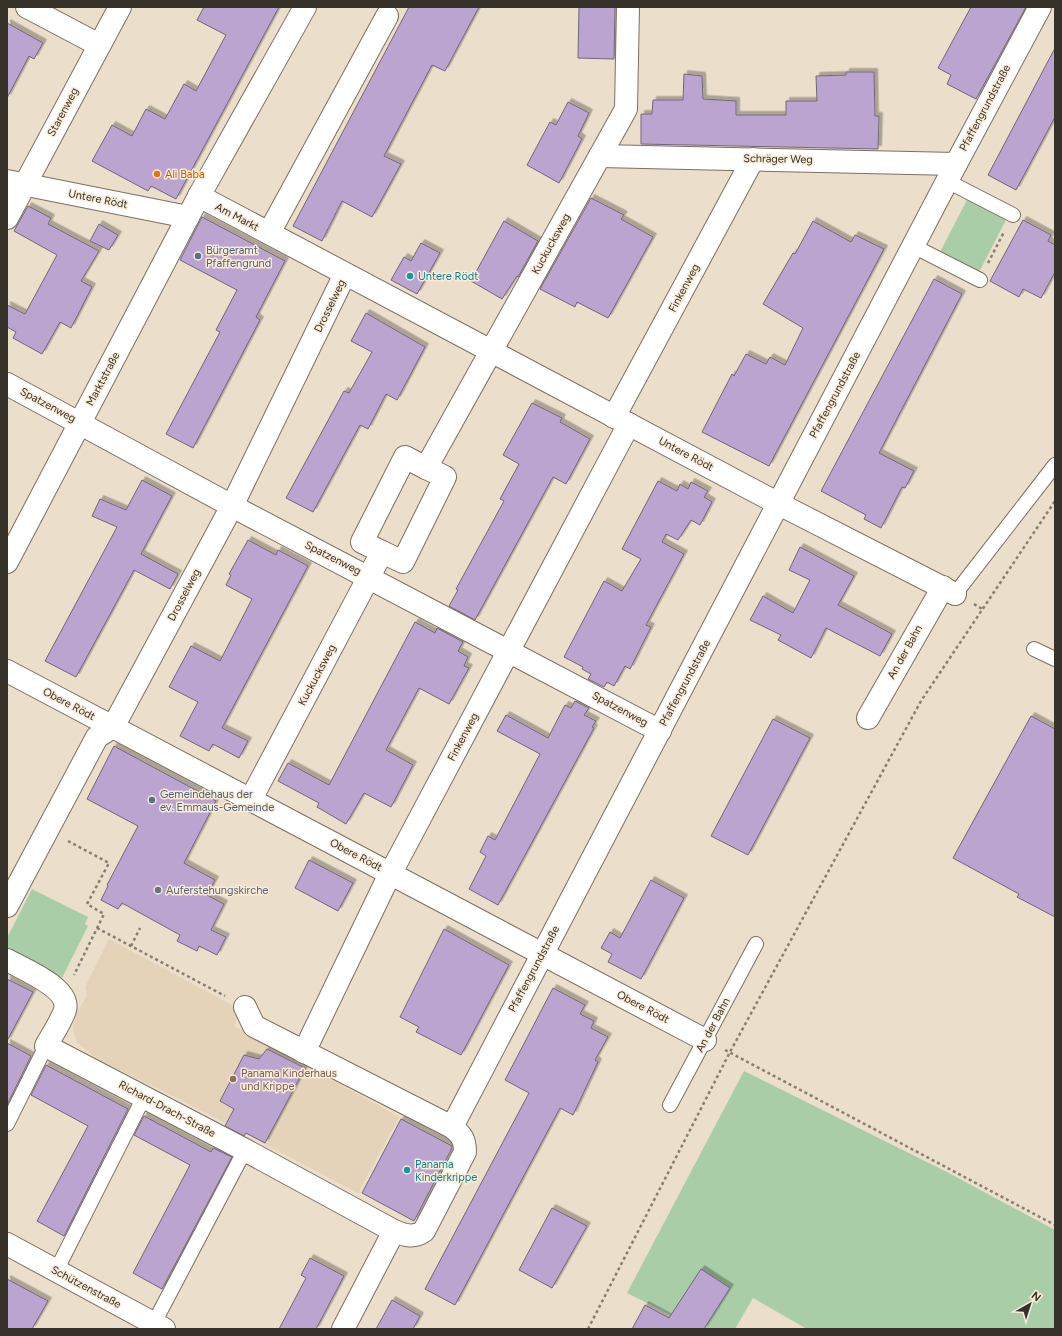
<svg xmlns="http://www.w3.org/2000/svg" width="1062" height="1336" viewBox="0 0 1062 1336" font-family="Figtree,sans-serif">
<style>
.built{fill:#e4d3b9}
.green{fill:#a9cea7}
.building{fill:#bca4d1;stroke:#706678;filter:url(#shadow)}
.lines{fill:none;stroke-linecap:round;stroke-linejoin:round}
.lane-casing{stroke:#7c705f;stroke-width:16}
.street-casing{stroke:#7c705f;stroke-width:24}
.path{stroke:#887f72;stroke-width:2.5;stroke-dasharray:3 3;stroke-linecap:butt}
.lane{stroke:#fff;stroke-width:14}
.street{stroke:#fff;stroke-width:22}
.food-dot{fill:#e8710a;stroke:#f9ecd8;stroke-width:1.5}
.service-dot{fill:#5c6f8a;stroke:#f9ecd8;stroke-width:1.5}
.culture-dot{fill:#0f9aa8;stroke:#f9ecd8;stroke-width:1.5}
.worship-dot{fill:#6b7280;stroke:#f9ecd8;stroke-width:1.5}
.education-dot{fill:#8d6e63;stroke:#f9ecd8;stroke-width:1.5}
.labels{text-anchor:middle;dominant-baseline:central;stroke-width:3;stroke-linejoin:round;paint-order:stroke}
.street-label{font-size:11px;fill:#363129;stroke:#f9ecd8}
.food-label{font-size:11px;fill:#c56008;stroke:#f9ecd8;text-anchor:start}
.service-label{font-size:11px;fill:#4e5e75;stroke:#f9ecd8;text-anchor:start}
.culture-label{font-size:11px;fill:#0d838f;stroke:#f9ecd8;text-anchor:start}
.worship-label{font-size:11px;fill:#5b616d;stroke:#f9ecd8;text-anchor:start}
.education-label{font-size:11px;fill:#785e54;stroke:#f9ecd8;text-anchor:start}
</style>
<defs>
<filter id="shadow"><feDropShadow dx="3.5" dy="-3.5" stdDeviation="0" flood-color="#0004"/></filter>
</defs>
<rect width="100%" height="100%" fill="#ebdecb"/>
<polygon class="built" points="109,939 241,1010 234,1026 399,1117 358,1193 175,1097 100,1061 77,1043 73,1030 75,1016 87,995 85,987"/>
<g class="green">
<polygon points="968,198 1007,218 978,274 939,254"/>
<polygon points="32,889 88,917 85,924 88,926 62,978 7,949 7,938"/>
<polygon points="744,1071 945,1171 1055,1230 1055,1329 807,1329 753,1298 735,1329 699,1329 627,1293"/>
</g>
<g class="building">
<polygon points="204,7 279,7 176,199 151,186 148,191 92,161 112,125 132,136 146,109 165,119 184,84 196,91 226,35 197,20"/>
<polygon points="409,7 479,7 445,71 432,65 384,156 401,164 372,217 342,201 322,241 293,226"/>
<polygon points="579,7 615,7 614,59 578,58"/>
<polygon points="971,7 1026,7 976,99 947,84 951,75 938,68"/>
<polygon points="7,23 43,43 34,59 29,56 7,98"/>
<polygon points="1055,48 1055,117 1016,190 988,175"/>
<polygon points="846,72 874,72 875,116 879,116 878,149 641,144 641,114 652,114 653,100 683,100 684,74 702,76 703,99 736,101 736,115 786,115 786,101 817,101 816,76 846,75"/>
<polygon points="568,102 589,113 578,136 582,139 559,183 527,165 550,122 556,125"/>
<polygon points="591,198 624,215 621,219 653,237 608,318 577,302 575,307 540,289"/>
<polygon points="28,206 51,218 48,224 99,251 81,281 92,287 71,328 60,322 42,354 13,338 16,332 7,327 7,305 25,314 57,255 14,231"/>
<polygon points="202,217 285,261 256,317 260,320 193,448 166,434 220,332 216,330 237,290 180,260"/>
<polygon points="1023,220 1051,235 1048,241 1055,245 1055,272 1041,298 1023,289 1019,297 990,281"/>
<polygon points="504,221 538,241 518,277 517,276 502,299 471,281"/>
<polygon points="813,221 851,242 855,235 884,249 769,466 702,432 732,374 734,376 746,354 766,364 770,357 785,365 803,328 763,304 793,253 795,254"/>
<polygon points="99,224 118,235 109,250 90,241"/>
<polygon points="421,243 440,253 417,294 391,280 404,257 411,261"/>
<polygon points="934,279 962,294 879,453 914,471 905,488 902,487 881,528 864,519 866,515 821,491"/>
<polygon points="366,313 425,347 397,400 386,394 368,429 360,425 313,512 286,498 344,391 349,393 372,352 351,341"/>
<polygon points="532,403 562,418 560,422 590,439 566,484 553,477 475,620 449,606 458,590 456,589 504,501 500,499 519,464 503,455"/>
<polygon points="142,480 172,496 141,554 178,574 170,589 134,570 76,677 45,661 117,527 92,516 100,499 126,510"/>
<polygon points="658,481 677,491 680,484 688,489 691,482 708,491 704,497 712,502 700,525 691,520 678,540 666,534 662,542 684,554 646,625 651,627 630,669 625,666 614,686 607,682 604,687 588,679 591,674 582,669 583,667 564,657 604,581 622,591 641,559 622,549"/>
<polygon points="248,540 276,555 278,550 308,566 222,728 248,741 239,758 213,744 209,751 180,736 198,702 169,687 191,646 220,661 252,599 226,585 231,575 229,574"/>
<polygon points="800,547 854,576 838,605 892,634 880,656 826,628 811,658 778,640 781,635 750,620 763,596 793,613 810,580 789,570"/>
<polygon points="415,622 435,633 437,628 463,642 458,651 468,657 464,666 469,668 449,704 419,688 386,750 413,765 401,788 391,807 364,793 346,824 317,807 319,803 278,781 288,763 329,785"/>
<polygon points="575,701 589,708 584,715 596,721 592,727 594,728 498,905 469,889 486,856 480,852 488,836 495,840 540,754 497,731 506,715 548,738 565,705 571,708"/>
<polygon points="1031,716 1055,729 1055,917 1017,897 1019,894 953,858"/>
<polygon points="773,719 810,738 748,855 711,836"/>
<polygon points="114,746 216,801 184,863 215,880 207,895 224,904 211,930 226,937 217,955 199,946 197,951 177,941 180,935 122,903 118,909 101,900 108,886 107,885 138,826 87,799"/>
<polygon points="309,860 353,883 338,911 295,888"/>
<polygon points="651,880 684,898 641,979 608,962 612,954 601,948 610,932 620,938"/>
<polygon points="444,929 509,965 461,1055 416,1032 419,1027 400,1017"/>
<polygon points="7,979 33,992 7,1041"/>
<polygon points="553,988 585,1005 580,1014 594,1021 591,1028 608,1037 595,1060 598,1062 573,1115 560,1108 455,1305 425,1289 529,1093 505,1080"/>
<polygon points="7,1043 31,1056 7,1105"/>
<polygon points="267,1049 305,1068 265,1143 246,1133 244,1136 225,1126 234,1109 220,1101 244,1055 259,1059"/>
<polygon points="46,1065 128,1109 64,1236 37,1221 88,1126 31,1095"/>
<polygon points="144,1116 211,1152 213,1148 232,1157 162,1289 133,1273 190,1165 134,1135"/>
<polygon points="401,1119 452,1146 452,1148 414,1221 362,1193"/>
<polygon points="552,1208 587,1226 552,1288 519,1270"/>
<polygon points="310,1258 344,1276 316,1329 279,1329 306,1278 301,1275"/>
<polygon points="701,1269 730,1288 704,1329 632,1329 645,1305 669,1318"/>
<polygon points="7,1279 48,1301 32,1329 7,1329"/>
<polygon points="392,1300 420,1316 413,1329 376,1329"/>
</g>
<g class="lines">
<g class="lane-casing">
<g id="lane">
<polyline points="947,181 1013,215"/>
<polyline points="913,246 980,280"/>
<polyline points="955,594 1055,465"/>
<polyline points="1034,649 1055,659"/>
<polyline points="670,1105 756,944"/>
<polyline points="7,1124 46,1046"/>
<polyline points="56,1271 144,1097"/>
<polyline points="154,1323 245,1150"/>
</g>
</g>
<g class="street-casing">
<g id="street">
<polyline points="27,7 99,45"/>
<polyline points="600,156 956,164"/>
<polyline points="7,181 188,217"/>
<polyline points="199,196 779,504 955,594"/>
<polyline points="7,218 120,7"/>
<polyline points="269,233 387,16"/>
<polyline points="7,384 232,506 660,731"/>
<polyline points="614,417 753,159"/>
<polyline points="382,552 403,562 445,477 426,468"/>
<polyline points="7,562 199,196 305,7"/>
<polyline points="7,671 705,1040"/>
<polyline points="868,718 943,587"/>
<polyline points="251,799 382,552 362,542 405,457 426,468 626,109 628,7"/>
<polyline points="7,906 97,737 113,727 232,506 345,274"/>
<path d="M7,960C23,969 71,988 65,1010C61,1022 52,1035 46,1046L245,1150L394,1231"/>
<polyline points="245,1007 254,1026 452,1127"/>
<polyline points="304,1052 385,884 629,424"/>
<polyline points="7,1244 164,1329"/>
<path d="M343,1329L394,1231C406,1236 414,1238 424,1231L465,1152C465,1140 462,1135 452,1127L956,164L1040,7"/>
</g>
</g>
<g class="path">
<polyline points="988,263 1004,232"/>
<polyline points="974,604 982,609"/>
<polyline points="68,841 109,863 87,904 104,914 74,975"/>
<polyline points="97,928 225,996"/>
<polyline points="131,946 140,928"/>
<polyline points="725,1050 1055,1225"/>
<polyline points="588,1329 730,1052 921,701 1055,501"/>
</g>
<use href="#lane" class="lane"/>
<use href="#street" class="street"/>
</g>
<circle class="food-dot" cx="157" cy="174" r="4"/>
<g class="service-dot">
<circle cx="198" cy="256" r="4"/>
<circle cx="152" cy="800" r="4"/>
</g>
<g class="culture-dot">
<circle cx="410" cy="276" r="4"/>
<circle cx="407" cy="1170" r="4"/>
</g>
<circle class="worship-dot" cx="158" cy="890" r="4"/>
<circle class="education-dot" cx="233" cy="1079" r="4"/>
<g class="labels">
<g class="street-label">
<text transform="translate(985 108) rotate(-62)">Pfaffengrundstraße</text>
<text transform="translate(63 112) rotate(-62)">Starenweg</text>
<text transform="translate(778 159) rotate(1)">Schräger Weg</text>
<text transform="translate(98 199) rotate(11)">Untere Rödt</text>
<text transform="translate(237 217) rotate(28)">Am Markt</text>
<text transform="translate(551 244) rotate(-61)">Kuckucksweg</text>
<text transform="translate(684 288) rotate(-62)">Finkenweg</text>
<text transform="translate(330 306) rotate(-64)">Drosselweg</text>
<text transform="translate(103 379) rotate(-62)">Marktstraße</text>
<text transform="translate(835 395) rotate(-62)">Pfaffengrundstraße</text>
<text transform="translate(48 405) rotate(28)">Spatzenweg</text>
<text transform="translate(686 454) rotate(28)">Untere Rödt</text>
<text transform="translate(333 558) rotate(27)">Spatzenweg</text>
<text transform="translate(184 595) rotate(-62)">Drosselweg</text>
<text transform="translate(905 652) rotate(-61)">An der Bahn</text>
<text transform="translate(317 675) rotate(-62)">Kuckucksweg</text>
<text transform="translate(685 683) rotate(-62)">Pfaffengrundstraße</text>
<text transform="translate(69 704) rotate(28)">Obere Rödt</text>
<text transform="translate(620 709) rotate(28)">Spatzenweg</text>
<text transform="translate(463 737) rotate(-62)">Finkenweg</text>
<text transform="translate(356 855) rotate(28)">Obere Rödt</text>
<text transform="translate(534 969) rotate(-62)">Pfaffengrundstraße</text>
<text transform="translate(643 1007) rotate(28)">Obere Rödt</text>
<text transform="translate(713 1025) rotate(-62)">An der Bahn</text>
<text transform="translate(167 1109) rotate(28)">Richard-Drach-Straße</text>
<text transform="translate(86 1287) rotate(28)">Schützenstraße</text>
</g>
<g class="food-label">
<text x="165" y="174">Ali Baba</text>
</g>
<g class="service-label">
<text x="206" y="250">Bürgeramt<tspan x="206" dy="13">Pfaffengrund</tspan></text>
<text x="160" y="794">Gemeindehaus der<tspan x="160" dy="13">ev. Emmaus-Gemeinde</tspan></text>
</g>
<g class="culture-label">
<text x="418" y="276">Untere Rödt</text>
<text x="415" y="1164">Panama<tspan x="415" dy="13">Kinderkrippe</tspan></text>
</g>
<g class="worship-label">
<text x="166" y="890">Auferstehungskirche</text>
</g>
<g class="education-label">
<text x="241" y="1073">Panama Kinderhaus<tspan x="241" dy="13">und Krippe</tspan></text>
</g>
</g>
<rect width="1062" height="1336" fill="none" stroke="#363129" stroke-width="16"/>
<g transform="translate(1030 1304) rotate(39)" stroke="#f9ecd8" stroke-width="3" paint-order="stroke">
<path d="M0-3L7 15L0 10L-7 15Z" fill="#363129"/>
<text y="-6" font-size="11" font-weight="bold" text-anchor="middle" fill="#363129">N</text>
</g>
</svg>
